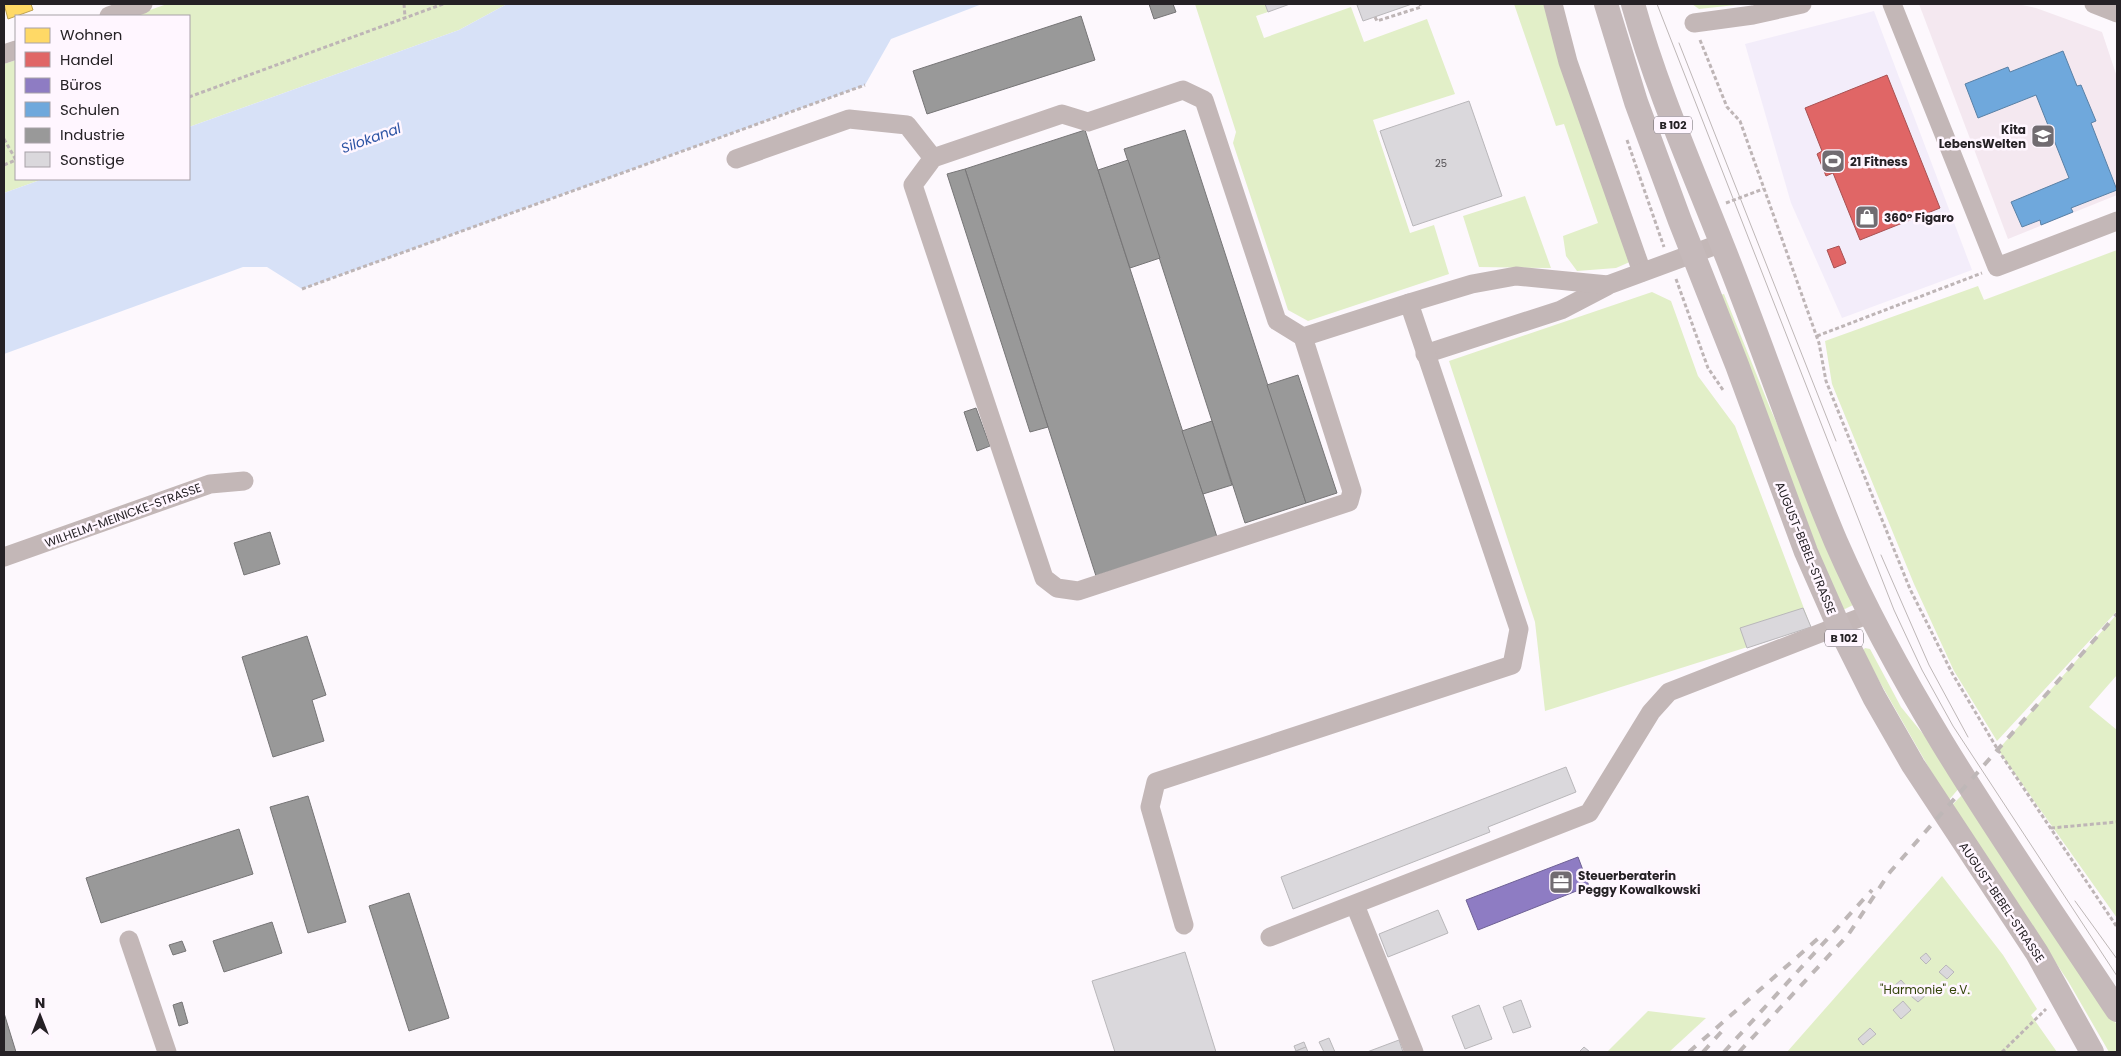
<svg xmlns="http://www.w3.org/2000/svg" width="2121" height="1056" viewBox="0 0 2121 1056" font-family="Poppins,sans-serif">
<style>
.commercial{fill:#f3edfa}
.education{fill:#f4e8f0}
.green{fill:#e2efc8}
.water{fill:#d7e1f7}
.homes{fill:#ffd966;stroke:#bea252}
.shops{fill:#e06666;stroke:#a85152}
.offices{fill:#8e7cc3;stroke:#6e6194}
.schools{fill:#6fa8dc;stroke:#5980a5}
.industry{fill:#999;stroke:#767576}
.building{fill:#dad8dc;stroke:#b9b7ba}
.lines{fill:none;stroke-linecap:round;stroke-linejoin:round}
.path{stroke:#beb5b6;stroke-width:3;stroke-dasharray:4 2.5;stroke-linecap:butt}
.minor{stroke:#c3b7b7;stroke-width:19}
.major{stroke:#c5b9ba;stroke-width:24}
.tram{stroke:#beb7b7;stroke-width:1}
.rail{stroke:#beb7b7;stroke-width:4;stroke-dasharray:9 9;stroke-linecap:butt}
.labels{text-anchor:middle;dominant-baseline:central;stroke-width:5;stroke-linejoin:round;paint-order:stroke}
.number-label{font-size:10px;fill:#524f53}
.shield{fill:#fff6ff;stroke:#666166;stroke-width:1}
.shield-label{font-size:11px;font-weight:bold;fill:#252125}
.poi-label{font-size:12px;font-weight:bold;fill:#252125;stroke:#fff6ff;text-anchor:start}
.street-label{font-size:12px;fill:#252125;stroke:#fff6ff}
.park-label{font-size:12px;fill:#324308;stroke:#fff6ff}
.water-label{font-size:14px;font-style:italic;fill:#2c53a4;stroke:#fff6ff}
</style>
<rect width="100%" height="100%" fill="#fdf8fd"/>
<polygon class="commercial" points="1874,11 1972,270 1842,318 1791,203 1745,44"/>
<polygon class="education" points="1919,4 2017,4 2036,8 2102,32 2117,77 2117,195 2008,239"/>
<g class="green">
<polygon points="167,4 507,4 459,30 189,127 189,16 133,16"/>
<polygon points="1195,4 1265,4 1268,12 1256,16 1264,38 1351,7 1364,42 1427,19 1455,94 1373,120 1410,233 1434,225 1449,274 1308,321 1288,310 1233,143 1236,132"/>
<polygon points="1514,4 1545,4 1632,261 1616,268 1577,271 1566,256 1563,236 1598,223 1564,124 1556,126"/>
<polygon points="1692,4 1745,4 1699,9"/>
<polygon points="16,60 16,179 43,179 4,193 4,64"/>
<polygon points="1525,196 1551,268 1479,267 1463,216"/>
<polygon points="2117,250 2117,611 1997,741 1954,671 1914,584 1832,384 1825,341 1978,286 1984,300"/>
<polygon points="1652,292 1671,301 1698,376 1735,426 1811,627 1545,711 1535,622 1449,361"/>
<polygon points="1724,294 1770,408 1857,603 1841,611 1720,295"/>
<polygon points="2117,614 2117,675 2089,707 2117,730 2117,918 1998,750"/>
<polygon points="1865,648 1870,649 1901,707 1937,751 1960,787 1948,801 1862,651"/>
<polygon points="1964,793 2117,1025 2117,1052 2109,1052 2068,981 1951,806"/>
<polygon points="1942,876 2003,955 2037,1009 2031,1015 2057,1052 1787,1052"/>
<polygon points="1648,1011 1706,1018 1669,1052 1607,1052"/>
</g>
<polygon class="water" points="507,4 982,4 891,39 865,85 302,289 267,267 243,267 4,354 4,193 43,179 189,179 189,127 459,30"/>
<polygon class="homes" points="4,4 31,4 33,10 8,19"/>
<g class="shops">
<polygon points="1887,75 1940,208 1860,240 1833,173 1826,176 1817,154 1822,151 1805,108"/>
<polygon points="1839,246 1846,263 1834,268 1827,250"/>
</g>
<polygon class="offices" points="1578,857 1589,886 1478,930 1466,900"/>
<polygon class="schools" points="2063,51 2077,86 2081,85 2096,121 2091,123 2117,190 2071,208 2073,212 2041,225 2040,220 2022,227 2011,202 2069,178 2036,95 1978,118 1965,84 2008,67 2010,72"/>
<g class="industry">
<polygon points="1149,4 1173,4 1176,12 1154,19"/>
<polygon points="1081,16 1095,60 927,114 913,71"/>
<polygon points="1085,130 1217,537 1096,576 965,169"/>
<polygon points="1185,130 1306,503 1245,523 1124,149"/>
<polygon points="1128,160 1160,258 1130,268 1098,170"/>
<polygon points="965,169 1048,427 1030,432 947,174"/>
<polygon points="1298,375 1337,493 1306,503 1267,385"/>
<polygon points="976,408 990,446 977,451 964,412"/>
<polygon points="1212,421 1232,485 1203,494 1182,431"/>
<polygon points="270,532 280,564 244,575 234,543"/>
<polygon points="307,636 326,695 312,700 324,741 273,757 242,657"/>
<polygon points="308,796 346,922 308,933 270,807"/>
<polygon points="239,829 253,874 101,923 86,878"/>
<polygon points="409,893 449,1018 409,1031 369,906"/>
<polygon points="272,922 282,953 224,972 213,941"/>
<polygon points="182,941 186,951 173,955 169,945"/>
<polygon points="182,1002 188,1023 179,1026 173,1005"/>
<polygon points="4,1013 16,1052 4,1052"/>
</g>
<g class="building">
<polygon points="1265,4 1290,4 1268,12"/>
<polygon points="1361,4 1412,4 1363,21 1357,5"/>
<polygon points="1469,101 1502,196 1413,226 1380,131"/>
<polygon points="1803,608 1811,627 1747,648 1740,628"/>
<polygon points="1566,767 1576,792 1488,827 1490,832 1293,909 1281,877"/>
<polygon points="1438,910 1448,933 1388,957 1379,934"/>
<polygon points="1185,952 1216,1052 1115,1052 1092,981"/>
<polygon points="1926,953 1931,959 1926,964 1920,958"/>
<polygon points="1946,965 1954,972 1947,979 1939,972"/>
<polygon points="1901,980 1910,990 1903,996 1894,986"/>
<polygon points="1892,984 1897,990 1891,996 1886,989"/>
<polygon points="1918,988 1926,995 1918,1002 1911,996"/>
<polygon points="1521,1000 1531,1027 1513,1033 1503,1007"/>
<polygon points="1903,1001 1911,1010 1901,1019 1893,1010"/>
<polygon points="1479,1005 1492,1039 1465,1049 1452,1016"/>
<polygon points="1870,1028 1876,1034 1863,1045 1858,1039"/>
<polygon points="1329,1038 1335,1052 1324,1052 1319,1042"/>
<polygon points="1399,1040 1403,1052 1367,1052"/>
<polygon points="1304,1042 1306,1047 1296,1051 1294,1046"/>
<polygon points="1306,1047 1308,1052 1292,1052 1296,1051"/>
<polygon points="1584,1047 1590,1052 1579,1052"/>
</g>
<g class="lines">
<g class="path">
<polyline points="404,4 405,17"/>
<polyline points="1375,17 1377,21 1421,7 1420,4"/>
<polyline points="1700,40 1727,107 1740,121 1819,343 1826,381 1910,589 1952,673 1998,750 2117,927"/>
<polyline points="189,97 443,4"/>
<polyline points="4,139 16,160"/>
<polyline points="1627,140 1664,247"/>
<polyline points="4,165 16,160"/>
<polyline points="1726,203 1763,189"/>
<polyline points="1676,279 1708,368 1723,390"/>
<polyline points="302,289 865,85"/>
<polyline points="1817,336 1982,273"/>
<polyline points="2051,828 2117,822"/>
<polyline points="2002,1052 2046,1009"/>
</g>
<g class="minor">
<polyline points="1553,4 1568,62 1642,272"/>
<polyline points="1892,4 1997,267 2117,221"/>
<polyline points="2094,4 2117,13"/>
<polyline points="109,16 143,4"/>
<polyline points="1694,23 1753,15 1802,4"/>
<polyline points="4,54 16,50"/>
<polyline points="736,159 849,119 907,125 933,158"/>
<polyline points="1303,337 1352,491 1349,502 1078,591 1057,588 1044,578 913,185 933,158 1062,114 1088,122 1183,90 1204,100 1277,321 1303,337 1409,303"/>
<polyline points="1425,354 1561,310 1607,286"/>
<polyline points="4,557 210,484 244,481"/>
<polyline points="1355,905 1414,1052"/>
<polyline points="1184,925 1150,807 1156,782 1512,665 1519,629 1409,303 1472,284 1516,276 1608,285 1722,243"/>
<polyline points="1270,937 1589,813 1651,712 1669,692 1872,613"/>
<polyline points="129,940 167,1052"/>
</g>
<g class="major">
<polyline points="1606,4 1636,102 1680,221 1737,365 1806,552 1839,627 1874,697 1913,765 2037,953 2092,1052"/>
<path d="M1633,4C1656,87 1691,166 1723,247C1762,344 1795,445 1836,542C1908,707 2018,860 2117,1010"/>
</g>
<g class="tram">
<polyline points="1657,4 1894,610 1922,670 1953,726 2117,976"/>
<polyline points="1679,43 1836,441"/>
<polyline points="1881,555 1929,665 1968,737"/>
<polyline points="2075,901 2117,959"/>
</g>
<g class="rail">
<polyline points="1689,1052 1821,936"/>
<polyline points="1703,1052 1723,1030"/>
<polyline points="1724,1052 1872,890"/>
<polyline points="1739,1052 1848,935 1890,872 2117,614"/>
</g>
</g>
<defs>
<g id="school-square" transform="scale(1.25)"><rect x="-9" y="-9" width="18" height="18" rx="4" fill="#716c71" stroke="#fff6ff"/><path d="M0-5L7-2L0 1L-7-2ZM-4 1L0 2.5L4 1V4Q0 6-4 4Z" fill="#fff"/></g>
<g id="stadium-square" transform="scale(1.25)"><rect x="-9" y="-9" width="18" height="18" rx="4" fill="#716c71" stroke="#fff6ff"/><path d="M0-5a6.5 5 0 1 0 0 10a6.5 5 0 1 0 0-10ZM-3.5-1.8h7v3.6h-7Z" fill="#fff"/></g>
<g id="shop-square" transform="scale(1.25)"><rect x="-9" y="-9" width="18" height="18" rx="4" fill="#716c71" stroke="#fff6ff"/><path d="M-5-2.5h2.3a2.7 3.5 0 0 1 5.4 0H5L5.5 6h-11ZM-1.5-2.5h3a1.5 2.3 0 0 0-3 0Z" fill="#fff"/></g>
<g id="office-square" transform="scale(1.25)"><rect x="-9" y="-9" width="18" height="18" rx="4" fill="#716c71" stroke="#fff6ff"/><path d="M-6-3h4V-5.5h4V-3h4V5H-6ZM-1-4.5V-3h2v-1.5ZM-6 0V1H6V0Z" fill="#fff"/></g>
</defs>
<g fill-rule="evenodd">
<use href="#school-square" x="2043" y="136"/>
<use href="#stadium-square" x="1833" y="161"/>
<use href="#shop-square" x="1867" y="217"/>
<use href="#office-square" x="1561" y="882"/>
</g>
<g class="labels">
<g class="number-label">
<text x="1441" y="163">25</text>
</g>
<g class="shield">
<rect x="1654" y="116.5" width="38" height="17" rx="4"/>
<rect x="1825" y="629.5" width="38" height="17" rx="4"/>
</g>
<g class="shield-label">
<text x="1673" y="125">B 102</text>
<text x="1844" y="638">B 102</text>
</g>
<g class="poi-label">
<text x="2026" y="129" text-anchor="end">Kita<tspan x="2026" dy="14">LebensWelten</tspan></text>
<text x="1850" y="161">21 Fitness</text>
<text x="1884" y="217">360° Figaro</text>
<text x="1578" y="875">Steuerberaterin<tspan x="1578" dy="14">Peggy Kowalkowski</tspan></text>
</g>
<g class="street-label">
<text transform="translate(123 515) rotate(-20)">WILHELM-MEINICKE-STRASSE</text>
<text transform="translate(1806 548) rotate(68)">AUGUST-BEBEL-STRASSE</text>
<text transform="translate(2002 902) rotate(56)">AUGUST-BEBEL-STRASSE</text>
</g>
<g class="park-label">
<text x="1925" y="989">"Harmonie" e.V.</text>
</g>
<g class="water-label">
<text transform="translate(371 138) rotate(-20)">Silokanal</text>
</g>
</g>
<rect width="2121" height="1056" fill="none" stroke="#252125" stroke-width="10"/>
<rect x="15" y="15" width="175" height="165" fill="#fff6ff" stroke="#a8a1a8"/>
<rect x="25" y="28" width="25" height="15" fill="#ffd966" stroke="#a8a1a8"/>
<text x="60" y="40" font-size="15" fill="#252125">Wohnen</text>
<rect x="25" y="52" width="25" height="15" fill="#e06666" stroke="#a8a1a8"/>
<text x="60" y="65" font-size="15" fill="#252125">Handel</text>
<rect x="25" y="78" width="25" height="15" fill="#8e7cc3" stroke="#a8a1a8"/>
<text x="60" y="90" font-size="15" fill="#252125">Büros</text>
<rect x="25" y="102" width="25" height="15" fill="#6fa8dc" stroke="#a8a1a8"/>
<text x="60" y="115" font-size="15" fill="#252125">Schulen</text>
<rect x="25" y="128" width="25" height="15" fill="#999999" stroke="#a8a1a8"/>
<text x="60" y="140" font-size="15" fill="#252125">Industrie</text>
<rect x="25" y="152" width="25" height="15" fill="#dad8dc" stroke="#a8a1a8"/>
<text x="60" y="165" font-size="15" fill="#252125">Sonstige</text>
<g transform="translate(40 1016)" stroke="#fff6ff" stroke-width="4" paint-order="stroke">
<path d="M0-4L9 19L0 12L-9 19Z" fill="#252125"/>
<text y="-8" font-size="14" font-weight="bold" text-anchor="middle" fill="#252125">N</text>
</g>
</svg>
